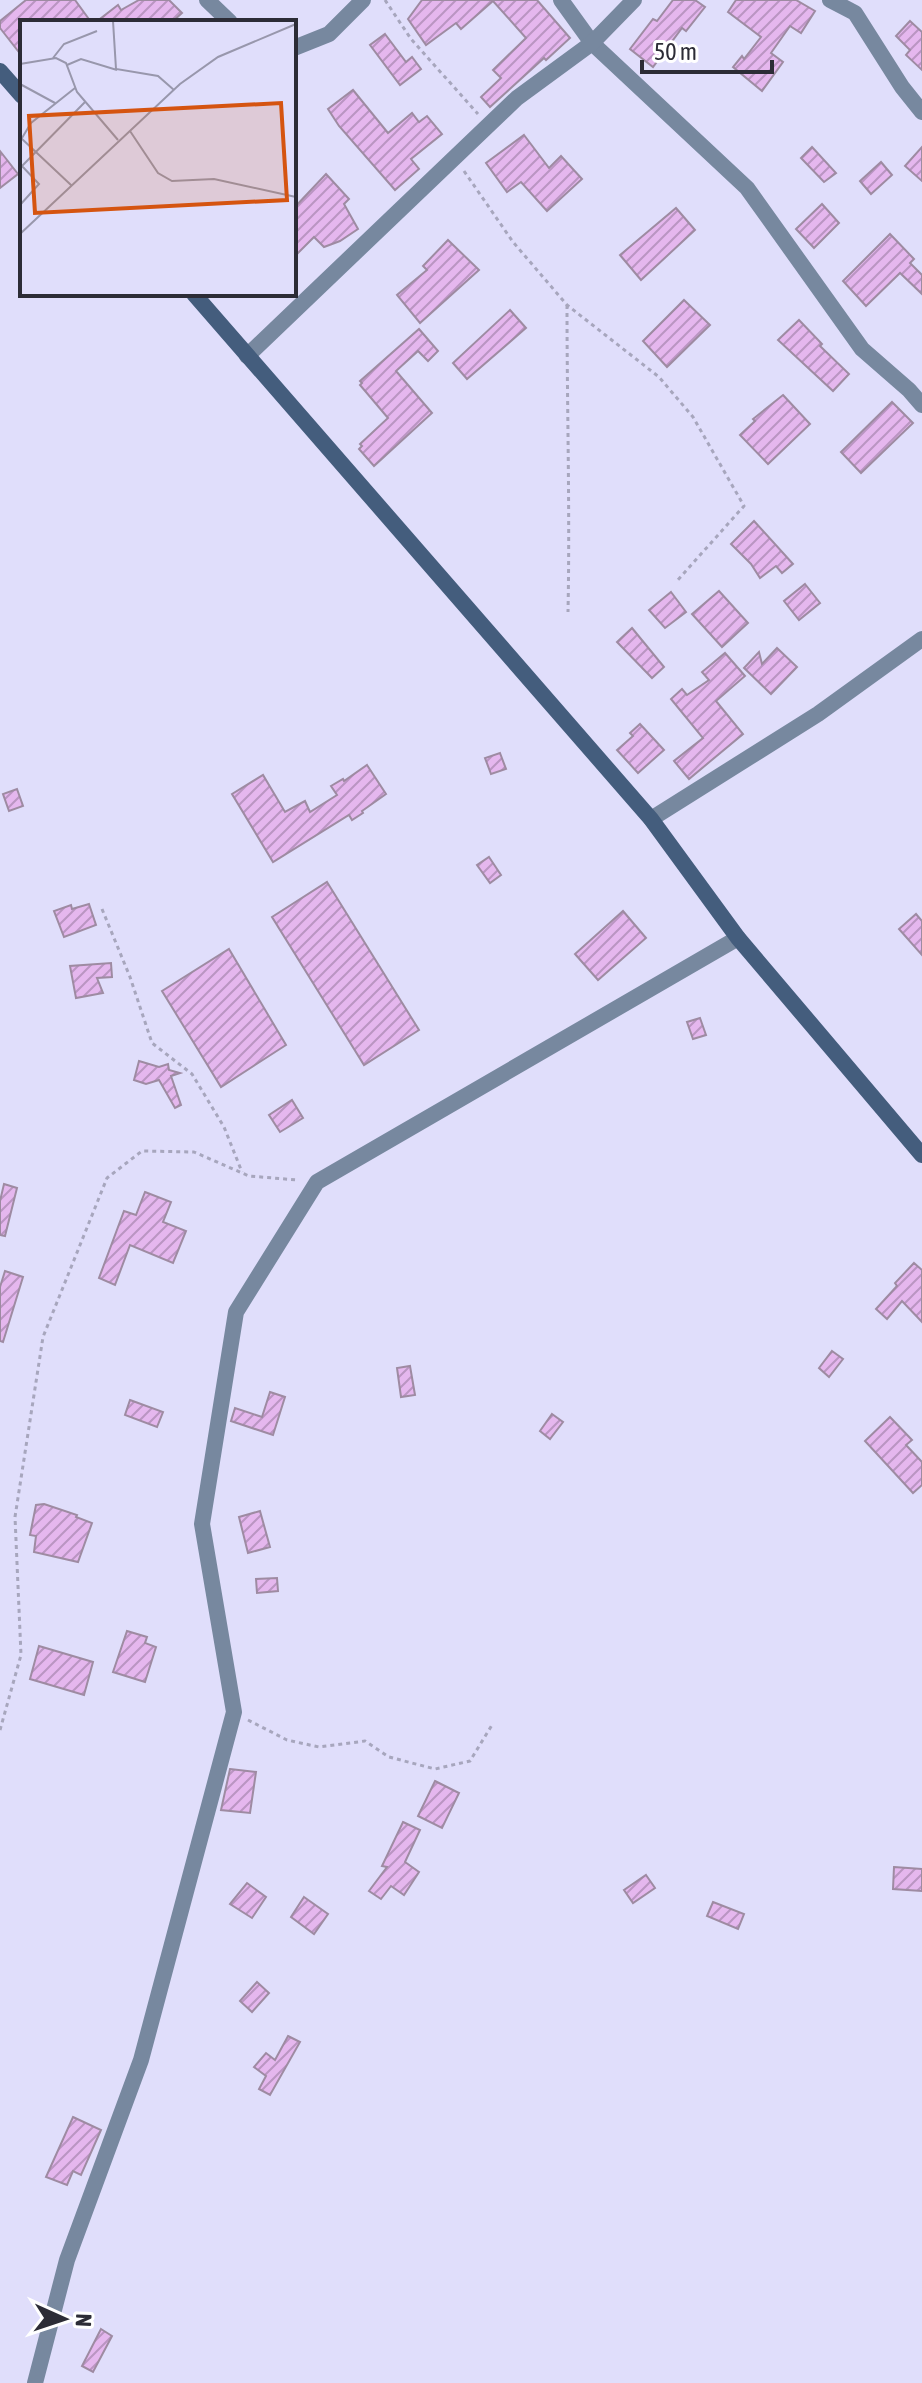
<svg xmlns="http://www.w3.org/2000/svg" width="922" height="2383" viewBox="0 0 922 2383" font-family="'Asap Condensed',sans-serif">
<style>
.building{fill:url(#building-hatch);stroke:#9e8ba2;stroke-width:2}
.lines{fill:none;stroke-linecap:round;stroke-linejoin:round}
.path{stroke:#a7a6bd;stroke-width:3;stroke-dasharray:4 4;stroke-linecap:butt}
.minor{stroke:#77889f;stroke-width:16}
.secondary{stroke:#445d7d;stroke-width:16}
.inset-road{fill:none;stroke:#9897ac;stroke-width:2}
.view{fill:#d55410;fill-opacity:0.15;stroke:#d55410;stroke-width:4}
.inset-edge{fill:none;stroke:#2c2c36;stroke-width:4}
</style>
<defs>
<pattern id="building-hatch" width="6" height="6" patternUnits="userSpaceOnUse" patternTransform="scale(2)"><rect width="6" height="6" fill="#e5b7ee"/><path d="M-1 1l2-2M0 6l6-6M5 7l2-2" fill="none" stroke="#ba95c2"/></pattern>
</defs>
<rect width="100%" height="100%" fill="#e0defb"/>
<g class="building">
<polygon points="26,0 75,0 91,22 22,22 22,56 0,28 0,21"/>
<polygon points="139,0 169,0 182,13 172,22 96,22 118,5 121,10"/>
<polygon points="422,0 537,0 570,38 546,60 544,58 490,107 481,97 501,78 493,70 526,38 493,1 461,29 456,23 426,45 408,19"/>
<polygon points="673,0 695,0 705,7 686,31 682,28 653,67 630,49 653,19 657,21"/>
<polygon points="736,0 796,0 815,11 801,33 790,26 771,53 783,62 762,91 733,67 742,56 744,59 761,37 728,12"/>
<polygon points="910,21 922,32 922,70 906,55 910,50 896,36"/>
<polygon points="385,34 406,62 412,57 421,69 400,85 370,45"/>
<polygon points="353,90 388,133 412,113 419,122 427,116 442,134 411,159 419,169 395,190 339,126 328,109"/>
<polygon points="524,135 549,168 561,156 582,179 547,211 521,182 507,192 486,163"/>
<polygon points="812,147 836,173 824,182 801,158"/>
<polygon points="922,147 922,181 905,166"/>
<polygon points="0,151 18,174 0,188"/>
<polygon points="881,162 892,175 871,194 860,181"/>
<polygon points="326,174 349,199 344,204 358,229 340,241 324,247 314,237 294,257 294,208"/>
<polygon points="822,204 839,223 814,248 796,229"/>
<polygon points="676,208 695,230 641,280 620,255"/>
<polygon points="890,234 914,259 910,263 922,275 922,294 900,273 866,306 843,281"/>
<polygon points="448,240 479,270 420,323 397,295 427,270 423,266"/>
<polygon points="684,300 710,325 667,367 643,341"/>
<polygon points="510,310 526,328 467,379 453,363"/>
<polygon points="799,320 822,344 820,346 849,374 833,391 778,340"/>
<polygon points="419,329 438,351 428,361 418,351 396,371 432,413 374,466 359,449 362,446 360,444 388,418 360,385 362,383 360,381"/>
<polygon points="783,395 810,424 768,464 740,435 755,421 753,419"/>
<polygon points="892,402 913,423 861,473 841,452"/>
<polygon points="754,521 793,564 782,573 776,566 760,578 751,564 731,544"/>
<polygon points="805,584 820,603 799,620 784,601"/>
<polygon points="719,591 748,623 722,647 692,614"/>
<polygon points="671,592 686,612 665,628 649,610"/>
<polygon points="632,628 664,667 652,678 617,642"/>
<polygon points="777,648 797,667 771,694 744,668 759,652 762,664"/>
<polygon points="725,653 745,676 716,701 743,734 689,779 674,761 703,738 671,699 682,689 687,695 709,680 702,672"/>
<polygon points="640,724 664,750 638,773 617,750 633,736 630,733"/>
<polygon points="500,753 506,769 491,774 485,758"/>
<polygon points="367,765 386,794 362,811 363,813 352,820 349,815 273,862 232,794 263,775 285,812 305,801 310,812 337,795 331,786 343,779 344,781"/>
<polygon points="17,789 23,806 9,811 3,794"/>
<polygon points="489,857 501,875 490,883 477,865"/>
<polygon points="327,882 419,1030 364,1065 272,917"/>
<polygon points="89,904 96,925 64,937 54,911 71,905 72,909"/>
<polygon points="623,911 646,938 598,980 575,954"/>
<polygon points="916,914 922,921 922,955 899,929"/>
<polygon points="229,949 286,1045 221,1087 162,991"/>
<polygon points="111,963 112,977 97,978 103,993 76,998 70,966"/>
<polygon points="700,1018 706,1035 693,1039 687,1022"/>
<polygon points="139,1061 159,1067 168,1064 169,1070 180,1073 171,1076 181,1105 175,1108 159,1080 146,1084 134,1080"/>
<polygon points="292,1100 303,1118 280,1132 269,1115"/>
<polygon points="4,1184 17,1188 5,1236 0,1235 0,1201"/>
<polygon points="145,1192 171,1202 163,1222 186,1231 173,1263 130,1245 115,1285 99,1278 124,1211 136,1215"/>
<polygon points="914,1263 922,1270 922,1322 902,1301 887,1319 876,1309 897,1286 895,1283"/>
<polygon points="5,1271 23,1277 3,1342 0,1341 0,1287"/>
<polygon points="832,1351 843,1359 829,1377 819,1368"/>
<polygon points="410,1366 415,1395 401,1397 397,1368"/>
<polygon points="270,1392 285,1397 273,1435 231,1421 235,1408 262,1417"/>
<polygon points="130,1400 163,1412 157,1427 125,1415"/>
<polygon points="552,1414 563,1422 550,1439 540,1431"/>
<polygon points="890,1417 912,1440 906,1445 922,1462 922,1485 913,1493 865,1441"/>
<polygon points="44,1504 77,1515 76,1517 92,1523 78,1562 34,1552 36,1536 30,1535 36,1505"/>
<polygon points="260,1511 270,1547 248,1553 239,1517"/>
<polygon points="277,1578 278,1591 257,1593 256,1579"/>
<polygon points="127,1631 147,1637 145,1643 156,1647 145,1682 113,1672"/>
<polygon points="39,1646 93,1662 84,1695 30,1679"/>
<polygon points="230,1769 256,1772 250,1813 221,1810"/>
<polygon points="435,1781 459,1793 442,1828 418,1816"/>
<polygon points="403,1822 420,1830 405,1862 419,1872 404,1895 391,1886 381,1899 369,1891 387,1867 382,1866"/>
<polygon points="894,1867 922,1869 922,1891 893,1889"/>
<polygon points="646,1875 655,1888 633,1903 624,1890"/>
<polygon points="247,1883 266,1897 252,1918 230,1904"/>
<polygon points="304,1897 328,1914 314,1934 291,1917"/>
<polygon points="713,1902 744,1914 738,1929 707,1916"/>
<polygon points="257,1982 269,1993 252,2012 240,2001"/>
<polygon points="288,2036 300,2042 270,2095 259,2089 266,2076 254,2067 266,2053 275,2060"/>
<polygon points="73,2117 101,2130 81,2175 73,2171 67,2185 46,2177"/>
<polygon points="101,2329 112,2336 93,2372 82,2366"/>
</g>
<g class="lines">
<g class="path">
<polyline points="385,0 411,39 478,114"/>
<polyline points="464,171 513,242 567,305 659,377 693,417 744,506 676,582"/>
<path d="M567,305C567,407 570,509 568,612"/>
<polyline points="102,909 130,977 152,1043 192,1074 224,1127 242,1172"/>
<polyline points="248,1720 287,1740 319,1747 365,1741 389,1757 435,1769 470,1761 492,1725"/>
<polyline points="0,1730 21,1655 15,1517 43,1337 107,1178 142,1151 194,1152 249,1176 297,1180"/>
</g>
<g class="minor">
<polyline points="207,0 230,22"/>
<polyline points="561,0 592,43 747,188 862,349 909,390 922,405"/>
<polyline points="830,0 855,13 902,87 922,112"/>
<polyline points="294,48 329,34 363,0"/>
<polyline points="247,356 517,98 592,43 634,0"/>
<polyline points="651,819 818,714 922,639"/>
<polyline points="35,2383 67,2260 141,2060 234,1712 202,1524 236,1312 317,1182 738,938"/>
</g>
<g class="secondary">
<polyline points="0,71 22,96"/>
<polyline points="194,294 651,819 738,938 922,1155"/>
</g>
</g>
<g transform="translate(20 20)">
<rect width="276" height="276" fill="#e0defb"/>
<path class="inset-road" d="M93,1L96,49L138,56L154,70M33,38L44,24L77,11M0,44L36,38L46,43L57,72L98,120M47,45L61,39L97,50M0,64L35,83M110,111L138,153L152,161L194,159L276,177M1,118L51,165M2,118L11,103L55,68M2,146L66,81M0,185L19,164L1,145M0,214L160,64L198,37L276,4"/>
<path class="view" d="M261,83L267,180L15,193L9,96Z"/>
<rect width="276" height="276" class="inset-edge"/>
</g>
<g transform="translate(64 2319) rotate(93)" stroke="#ffffff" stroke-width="6" paint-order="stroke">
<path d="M0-6L14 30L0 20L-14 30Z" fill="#2c2c36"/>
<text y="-12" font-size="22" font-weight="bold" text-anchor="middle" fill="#2c2c36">N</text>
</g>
<path d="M642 60v12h130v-12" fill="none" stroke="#2c2c36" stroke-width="4"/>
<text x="654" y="60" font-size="24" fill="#2c2c36" stroke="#ffffff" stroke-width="6" paint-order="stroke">50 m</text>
</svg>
